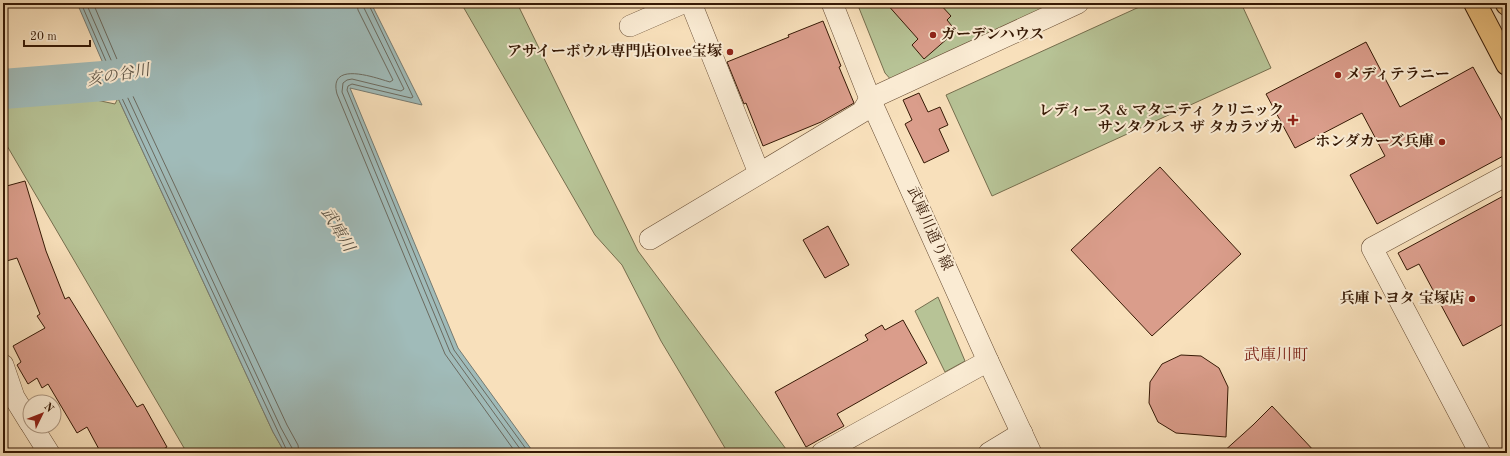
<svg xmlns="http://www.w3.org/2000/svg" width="1510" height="456" viewBox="0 0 1510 456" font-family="'Old Standard TT','Noto Serif JP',serif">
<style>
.green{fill:#b7c396;stroke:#766e4e}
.water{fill:#a0bbb9;stroke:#767a71}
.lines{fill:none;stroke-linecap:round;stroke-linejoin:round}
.shore{stroke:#6b6a5f;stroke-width:1}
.river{stroke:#a0bbb9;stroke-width:40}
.building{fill:#da9d8b;stroke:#361905}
.street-casing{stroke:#664b32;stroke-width:22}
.highway-casing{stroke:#361905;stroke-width:24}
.street{stroke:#faebd3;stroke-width:21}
.highway{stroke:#ecc07e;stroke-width:22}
.poi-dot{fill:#8f2418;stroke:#faebd3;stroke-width:1.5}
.labels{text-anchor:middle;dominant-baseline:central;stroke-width:4;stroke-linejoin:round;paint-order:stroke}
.poi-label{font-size:15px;font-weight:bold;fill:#361905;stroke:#faebd3;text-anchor:end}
.street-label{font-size:15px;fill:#361905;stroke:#faebd3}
.water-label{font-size:16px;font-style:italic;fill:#5b5244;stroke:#faebd3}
.neighbourhood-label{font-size:16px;fill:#7a1f14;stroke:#faebd3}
</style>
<rect width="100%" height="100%" fill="#f8e0bb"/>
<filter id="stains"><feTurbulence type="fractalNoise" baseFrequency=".005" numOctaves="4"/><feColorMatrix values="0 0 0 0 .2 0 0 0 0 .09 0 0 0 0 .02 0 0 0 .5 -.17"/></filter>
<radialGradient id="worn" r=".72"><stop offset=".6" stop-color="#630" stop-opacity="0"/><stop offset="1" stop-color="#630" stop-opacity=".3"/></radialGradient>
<g class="green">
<polygon points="461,3 517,3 638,251 789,453 728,453 661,341 622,265 595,235"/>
<polygon points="857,3 1063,3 893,82 885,73"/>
<polygon points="1148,3 1241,3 1271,68 992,196 946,95"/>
<polygon points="63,93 115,104 118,98 273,432 285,453 187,453 3,139 3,101 44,101"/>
<polygon points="938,297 965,361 945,372 915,311"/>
</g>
<polygon class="water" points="77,3 371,3 422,105 350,88 458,348 534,453 285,453 273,432 118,98"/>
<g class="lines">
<g class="shore">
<polyline points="81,3 121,96 288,453"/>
<polyline points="86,3 126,94 281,428 292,448 293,453"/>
<polyline points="93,3 131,92 287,425 298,445 299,453"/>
<path d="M357,3L358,10L393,80L390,82C376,78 328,60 337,94L445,354L516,453"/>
<polyline points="363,3 364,8 404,89 401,91 352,79 347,80 343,83 342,92 450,352 523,453"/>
<polyline points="368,3 413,97 411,98 352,84 348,86 347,90 454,350 529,453"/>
</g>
<polyline class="river" points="3,89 116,80 163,68"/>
</g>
<g class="building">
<polygon points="886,3 939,3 951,16 947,20 956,31 924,59 912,45 918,39"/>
<polygon points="823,21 841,66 839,67 854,103 821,122 763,146 746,103 744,104 727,62 789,37 788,35"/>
<polygon points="1366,42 1400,107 1473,67 1507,129 1507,154 1377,224 1350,175 1385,156 1362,113 1295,148 1266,94"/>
<polygon points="919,93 928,112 940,107 948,125 939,129 949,151 924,163 905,124 912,120 903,100"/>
<polygon points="1160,167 1241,254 1152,336 1071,250"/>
<polygon points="25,181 46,251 65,299 69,297 137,407 143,404 167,447 156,453 101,453 87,427 77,433 48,384 42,388 37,378 28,384 17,365 21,362 13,346 45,328 37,316 40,314 17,258 3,262 3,187"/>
<polygon points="1507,194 1507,322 1463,346 1419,264 1407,270 1398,253"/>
<polygon points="828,226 849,265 825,278 803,240"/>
<polygon points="903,320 927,363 837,414 844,426 806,447 775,392 868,340 865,335 882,325 885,330"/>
<polygon points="1181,355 1201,356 1219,368 1228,387 1226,437 1176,433 1158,422 1149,403 1150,382 1162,364"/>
<polygon points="1272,406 1316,453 1222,453 1253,425"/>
</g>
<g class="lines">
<g class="street-casing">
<g id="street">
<polyline points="691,3 759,173"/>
<polyline points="832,3 870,99 988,361 1031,453"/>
<polyline points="630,26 683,3"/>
<polyline points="650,239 862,112 870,99 1078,3"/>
<polyline points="3,365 14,397 30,423"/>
<polyline points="32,426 49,453"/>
<polyline points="822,453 988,361"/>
<polyline points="989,453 1022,433"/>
<polyline points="1480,453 1372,248 1507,175"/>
</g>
</g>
<g class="highway-casing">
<g id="highway">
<polyline points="1475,3 1507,64"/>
<polyline points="1507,3 1507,4"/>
</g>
</g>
<use href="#street" class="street"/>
<use href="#highway" class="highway"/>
</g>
<g class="poi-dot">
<circle cx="933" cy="35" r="4"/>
<circle cx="730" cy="52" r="4"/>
<circle cx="1338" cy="75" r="4"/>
<path d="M1291 114h4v4h4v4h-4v4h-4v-4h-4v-4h4z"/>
<circle cx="1442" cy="142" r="4"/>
<circle cx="1472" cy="299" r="4"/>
</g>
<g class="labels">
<g class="poi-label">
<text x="941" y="35" text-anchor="start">ガーデンハウス</text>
<text x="722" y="52">アサイーボウル専門店Olvee宝塚</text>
<text x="1346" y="75" text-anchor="start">メディテラニー</text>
<text x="1284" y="111">レディース &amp; マタニティ クリニック<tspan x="1284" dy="17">サンタクルス ザ タカラヅカ</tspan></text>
<text x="1434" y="142">ホンダカーズ兵庫</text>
<text x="1464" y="299">兵庫トヨタ 宝塚店</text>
</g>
<g class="street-label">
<text transform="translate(929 229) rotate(66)">武庫川通り線</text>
</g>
<g class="water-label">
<text transform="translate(118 76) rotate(-10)">亥の谷川</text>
<text transform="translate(337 230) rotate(59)">武庫川</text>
</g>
<g class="neighbourhood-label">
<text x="1276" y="356">武庫川町</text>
</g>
</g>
<rect width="1510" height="456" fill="none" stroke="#f8e0bb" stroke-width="16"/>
<rect x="4" y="4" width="1502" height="448" fill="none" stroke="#361905" stroke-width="2"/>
<rect x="8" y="8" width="1494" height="440" fill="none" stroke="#361905"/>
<g transform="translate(42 414) rotate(47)"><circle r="19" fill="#faebd3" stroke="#ac9781"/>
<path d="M0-3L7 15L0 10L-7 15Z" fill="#8f2418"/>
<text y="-6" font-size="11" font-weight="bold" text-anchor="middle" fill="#361905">N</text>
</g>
<path d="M24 40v6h66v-6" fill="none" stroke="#361905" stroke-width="2"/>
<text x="30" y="40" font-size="12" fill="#361905" stroke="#faebd3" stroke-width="3" paint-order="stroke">20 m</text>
<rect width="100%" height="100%" filter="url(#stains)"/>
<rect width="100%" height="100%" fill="url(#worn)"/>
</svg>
